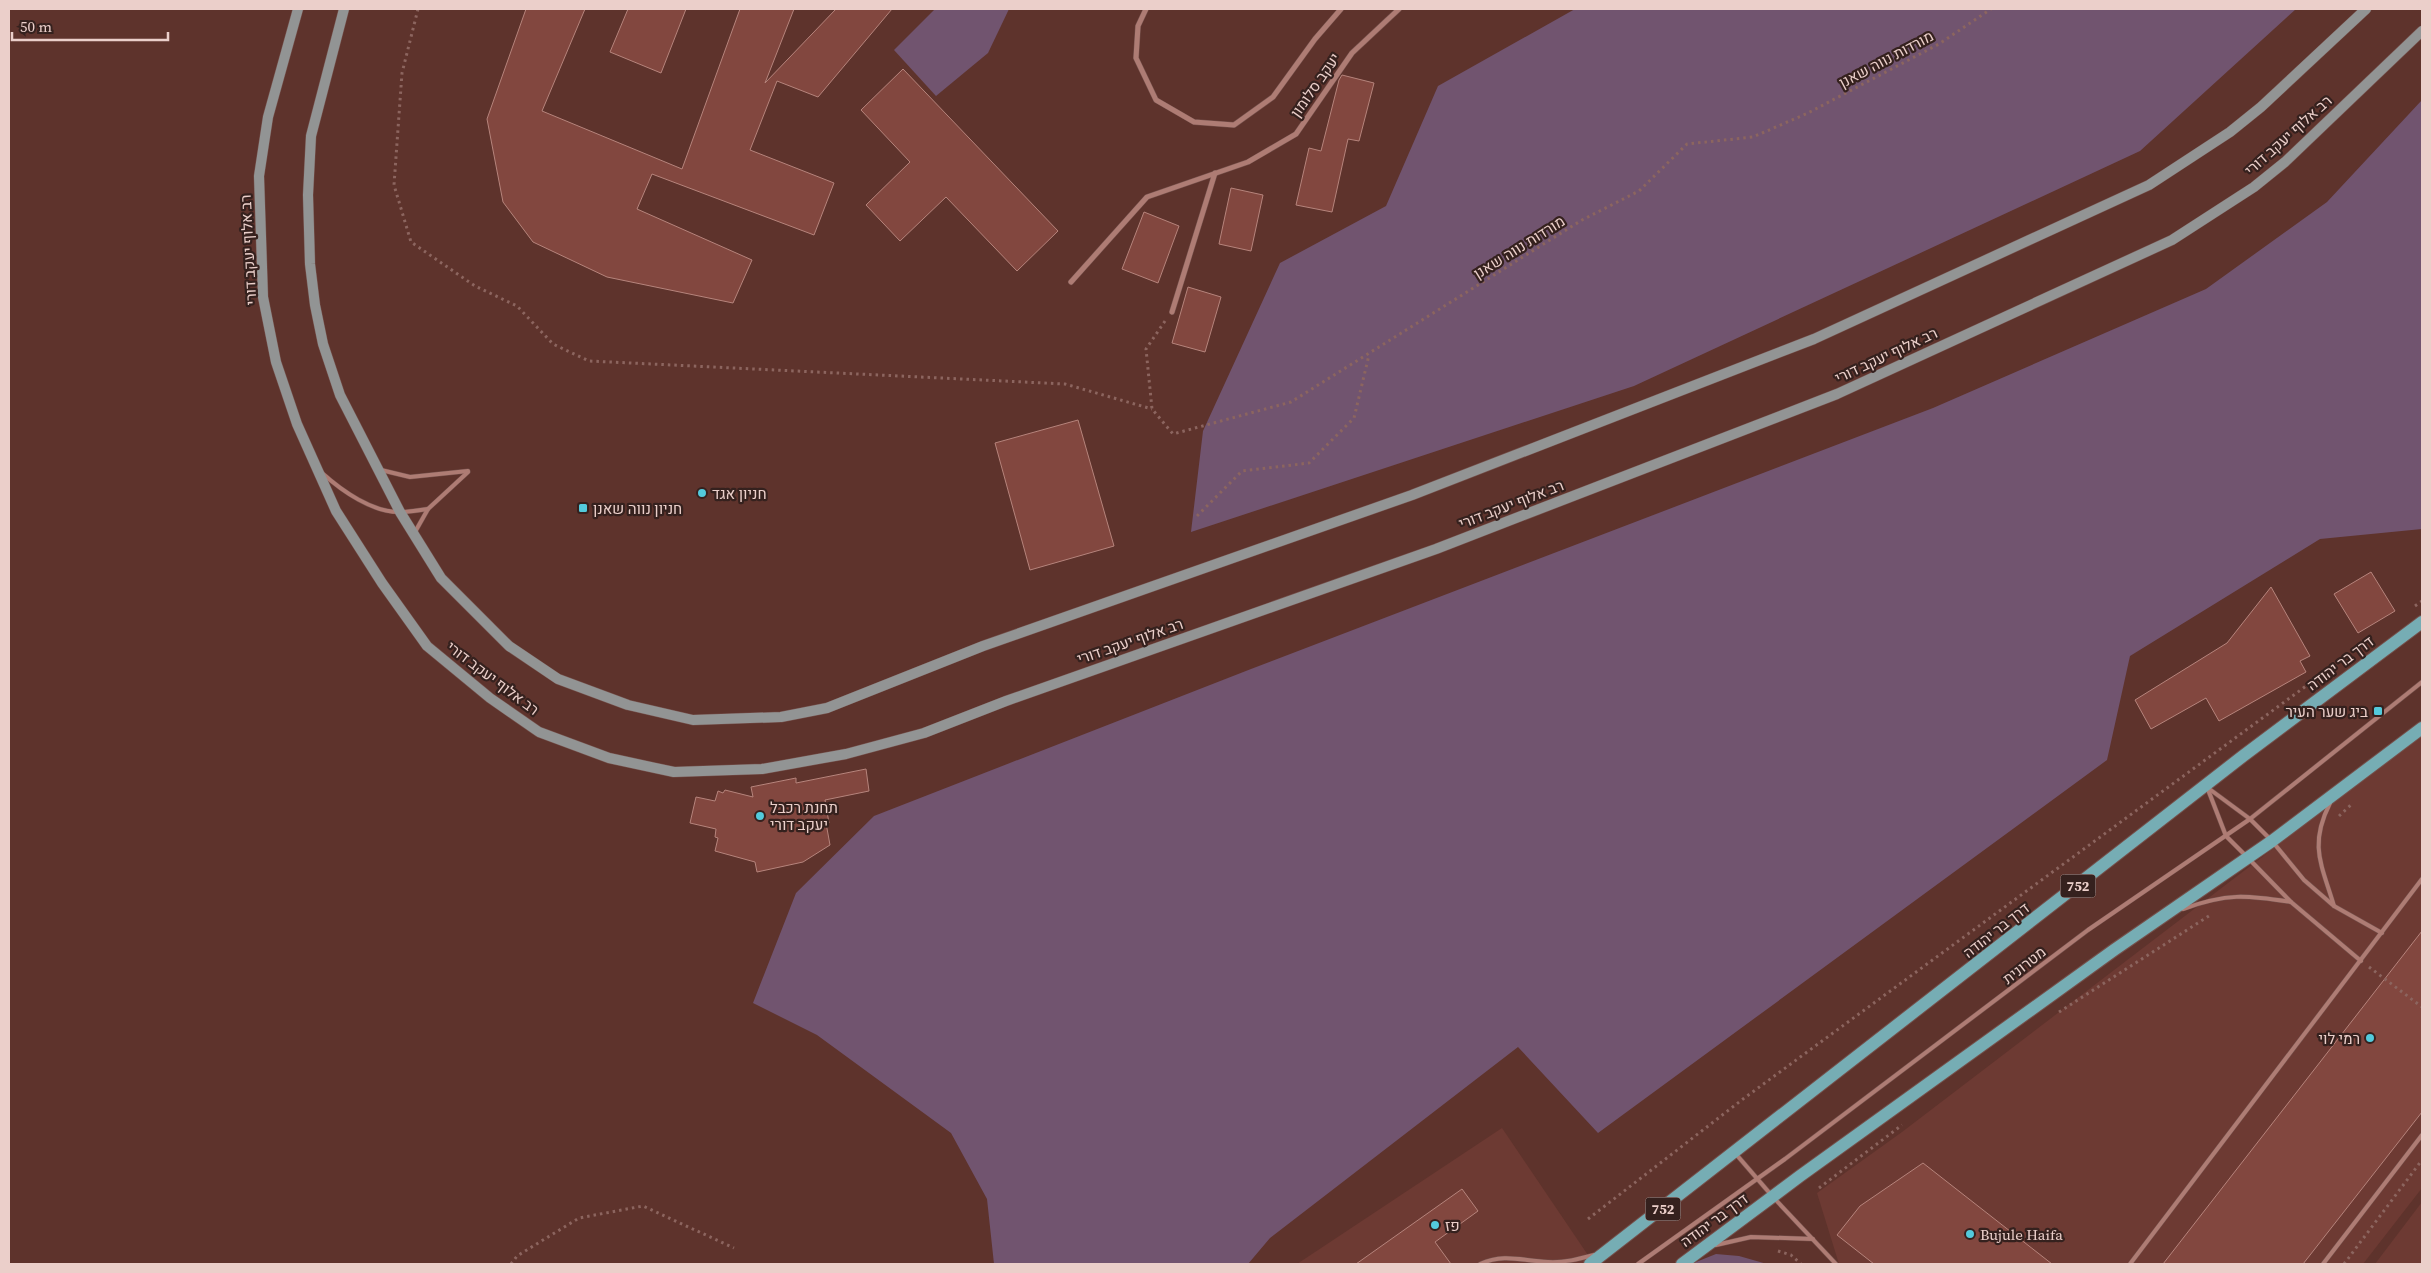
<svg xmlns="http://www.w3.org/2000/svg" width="2431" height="1273" viewBox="0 0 2431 1273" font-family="'Source Serif 4',Heebo,serif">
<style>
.built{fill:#6d3a33}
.green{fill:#71546f}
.building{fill:#82473f;stroke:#b6847c}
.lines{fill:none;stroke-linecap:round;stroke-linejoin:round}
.service-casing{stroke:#74504b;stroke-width:5}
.minor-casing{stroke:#74504b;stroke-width:6}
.secondary-casing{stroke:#74504b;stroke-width:11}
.primary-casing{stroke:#74504b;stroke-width:14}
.path{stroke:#8c655f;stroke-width:3;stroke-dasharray:2.5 4;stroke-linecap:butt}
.service{stroke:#ae7c74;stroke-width:4}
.minor{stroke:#ae7c74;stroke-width:5}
.secondary{stroke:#929494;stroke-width:10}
.primary{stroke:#76adb4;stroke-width:12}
.poi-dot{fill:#53cadc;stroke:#35211e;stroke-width:2}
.labels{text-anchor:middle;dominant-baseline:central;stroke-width:4.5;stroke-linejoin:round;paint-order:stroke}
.shield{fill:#35211e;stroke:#b49b96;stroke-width:1}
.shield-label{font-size:14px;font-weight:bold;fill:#ebcfca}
.street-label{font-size:15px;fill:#ebcfca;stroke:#35211e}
.poi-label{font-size:15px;fill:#ebcfca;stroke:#35211e;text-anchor:start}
</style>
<rect width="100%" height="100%" fill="#5e332c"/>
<g class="built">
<polygon points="2422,735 2422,1188 2363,1264 1839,1264 1817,1193 1902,1132"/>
<polygon points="1502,1128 1594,1264 1297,1264"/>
<polygon points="2422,1202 2422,1264 2375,1264"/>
</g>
<g class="green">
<polygon points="935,9 1009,9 988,53 936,96 894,50"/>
<polygon points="1575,9 2296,9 2140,151 1634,386 1191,532 1203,431 1280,263 1386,206 1438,86"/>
<polygon points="2422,100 2422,529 2320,539 2130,656 2107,760 1598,1133 1518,1047 1270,1238 1248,1264 994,1264 987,1199 951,1133 817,1035 753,1003 796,893 874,816 1251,669 1933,408 2206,289 2327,202"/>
<polygon points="1716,1254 1739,1256 1767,1264 1691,1264"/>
</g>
<g class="building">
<polygon points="526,9 585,9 542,111 682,169 740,9 794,9 765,83 836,9 892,9 818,97 777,81 750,150 834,183 814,235 652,174 637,209 752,260 733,303 607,277 533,242 503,202 487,119"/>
<polygon points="628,9 686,9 661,73 610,52"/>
<polygon points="903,69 1058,231 1017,271 946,197 900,241 866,205 910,162 861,110"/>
<polygon points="1342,75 1374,83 1359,141 1348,139 1332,212 1296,205 1309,148 1321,151 1339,80"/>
<polygon points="1231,188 1263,195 1251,251 1219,244"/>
<polygon points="1144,212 1179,226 1158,283 1122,269"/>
<polygon points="1188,287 1221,297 1205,352 1172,343"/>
<polygon points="1078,420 1114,546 1030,570 995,443"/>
<polygon points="2371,572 2395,611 2358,633 2334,594"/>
<polygon points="2271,587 2310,656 2300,661 2306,672 2219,721 2206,698 2151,729 2135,700 2227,643"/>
<polygon points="866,769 869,791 825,800 829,823 826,823 830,845 803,862 757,872 755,862 715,851 718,838 715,837 716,829 690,823 696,797 715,801 718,791 723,793 725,790 753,797 751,787 796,778 796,783"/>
<polygon points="2422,931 2422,1112 2303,1264 2163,1264"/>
<polygon points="1923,1163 2052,1264 1874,1264 1837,1235 1860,1206"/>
<polygon points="1462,1189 1478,1211 1435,1242 1451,1264 1356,1264"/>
</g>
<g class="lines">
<g class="service-casing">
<g id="service">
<polyline points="381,470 410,477 468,471"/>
<path d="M322,473C342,491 373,513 401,512C410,512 419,510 428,509"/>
<polyline points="415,532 428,509 468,472"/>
<polyline points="2207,787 2226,836 2245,855"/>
<polyline points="2208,788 2250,819 2272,841 2304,880 2334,906 2382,933"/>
<path d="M2330,803C2309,845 2321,863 2334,906"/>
<polyline points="2250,860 2291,902 2361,961"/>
<path d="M2183,909C2227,893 2246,895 2291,902"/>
<polyline points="1735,1153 1773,1197 1836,1264"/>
<polyline points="1716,1245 1751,1237 1813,1239"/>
<path d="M1480,1264C1505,1253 1522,1261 1548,1262C1564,1263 1579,1259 1594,1255"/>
<polyline points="1638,1264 1785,1159 2088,930 2250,819 2422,682"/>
<polyline points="2130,1264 2422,879"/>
<polyline points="2323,1264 2422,1135"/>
</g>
</g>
<g class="minor-casing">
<g id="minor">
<polyline points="1146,9 1138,26 1136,58 1156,100 1194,122 1234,125 1273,97 1315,39 1341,9"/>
<polyline points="1071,282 1147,197 1248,162 1296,134 1352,53 1399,9"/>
<polyline points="1172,312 1215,173"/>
</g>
</g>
<g class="secondary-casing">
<g id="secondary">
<polyline points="298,9 268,117 259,176 263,297 276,362 297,424 336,511 382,583 427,646 490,698 539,732 609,758 674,772 762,769 846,754 924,733 1006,701 1436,549 1837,394 2172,240 2254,187 2285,162 2422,31"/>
<polyline points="344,9 311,136 308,195 310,264 315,305 323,344 340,395 400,512 441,578 509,646 558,679 628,705 693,720 781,717 827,708 983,646 1412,495 1814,339 2149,185 2230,132 2261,107 2366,9"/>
</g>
</g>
<g class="primary-casing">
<g id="primary">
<polyline points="1590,1264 2243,756 2422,622"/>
<polyline points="1682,1264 1800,1176 2114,950 2272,841 2422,728"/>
</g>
</g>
<g class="path">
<polyline points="418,9 402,73 394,185 411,242 475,286 517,306 553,344 589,361 1065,384 1152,409"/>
<polyline points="1165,321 1146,349 1152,409 1173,434 1291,402 1582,220 1639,191 1687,144 1753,137 1808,113 1939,44 1991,9"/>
<polyline points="1197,516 1242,471 1309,463 1354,418 1369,355"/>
<polyline points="2415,606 2422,601"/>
<polyline points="2339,816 2353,803"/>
<polyline points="2369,967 2422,1007"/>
<polyline points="2059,1012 2212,914"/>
<polyline points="1819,1188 1902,1125"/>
<polyline points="1588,1219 1743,1099 2317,678"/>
<polyline points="1778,1251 1791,1255 1801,1264"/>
<polyline points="511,1264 517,1256 579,1218 643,1206 734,1248"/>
<polyline points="2344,1264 2422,1160"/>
</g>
<use href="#service" class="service"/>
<use href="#minor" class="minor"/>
<use href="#secondary" class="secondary"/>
<use href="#primary" class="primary"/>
</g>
<g class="poi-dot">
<circle cx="702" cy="493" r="5"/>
<rect x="578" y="503" width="10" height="10" rx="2.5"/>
<rect x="2373" y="706" width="10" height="10" rx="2.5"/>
<circle cx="760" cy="816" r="5"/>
<circle cx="2370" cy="1038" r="5"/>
<circle cx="1435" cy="1225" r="5"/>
<circle cx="1970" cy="1234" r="5"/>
</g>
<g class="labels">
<g class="shield">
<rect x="2060.5" y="874.5" width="35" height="23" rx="4"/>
<rect x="1645.5" y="1197.5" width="35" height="23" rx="4"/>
</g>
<g class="shield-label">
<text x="2078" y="886">752</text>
<text x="1663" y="1209">752</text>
</g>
<g class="street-label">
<text transform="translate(1886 59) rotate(-28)">מורדות נווה שאנן</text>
<text transform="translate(1315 85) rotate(-55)">יעקב סלומון</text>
<text transform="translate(2288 135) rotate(-42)">רב אלוף יעקב דורי</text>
<text transform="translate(1519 247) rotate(-32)">מורדות נווה שאנן</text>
<text transform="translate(248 250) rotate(-93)">רב אלוף יעקב דורי</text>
<text transform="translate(1886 355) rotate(-25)">רב אלוף יעקב דורי</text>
<text transform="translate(1511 504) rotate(-21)">רב אלוף יעקב דורי</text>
<text transform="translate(1130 641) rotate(-19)">רב אלוף יעקב דורי</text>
<text transform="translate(2340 663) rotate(-37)">דרך בר יהודה</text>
<text transform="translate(493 678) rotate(37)">רב אלוף יעקב דורי</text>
<text transform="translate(1996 930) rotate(-38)">דרך בר יהודה</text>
<text transform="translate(2024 965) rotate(-38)">מטרונית</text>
<text transform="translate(1714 1220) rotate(-36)">דרך בר יהודה</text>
</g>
<g class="poi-label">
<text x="712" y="493">חניון אגד</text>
<text x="593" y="508">חניון נווה שאנן</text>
<text x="2368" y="711" text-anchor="end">ביג שער העיר</text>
<text x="770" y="807">תחנת רכבל<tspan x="770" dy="17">יעקב דורי</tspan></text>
<text x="2360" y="1038" text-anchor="end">רמי לוי</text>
<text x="1445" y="1225">פז</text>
<text x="1980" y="1234">Bujule Haifa</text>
</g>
</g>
<rect width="2431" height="1273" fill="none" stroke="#ebcfca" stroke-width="20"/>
<path d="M12 32v8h156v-8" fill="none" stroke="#ebcfca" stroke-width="2.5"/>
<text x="20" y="32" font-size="15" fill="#ebcfca" stroke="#35211e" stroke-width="4" paint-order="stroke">50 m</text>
</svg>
